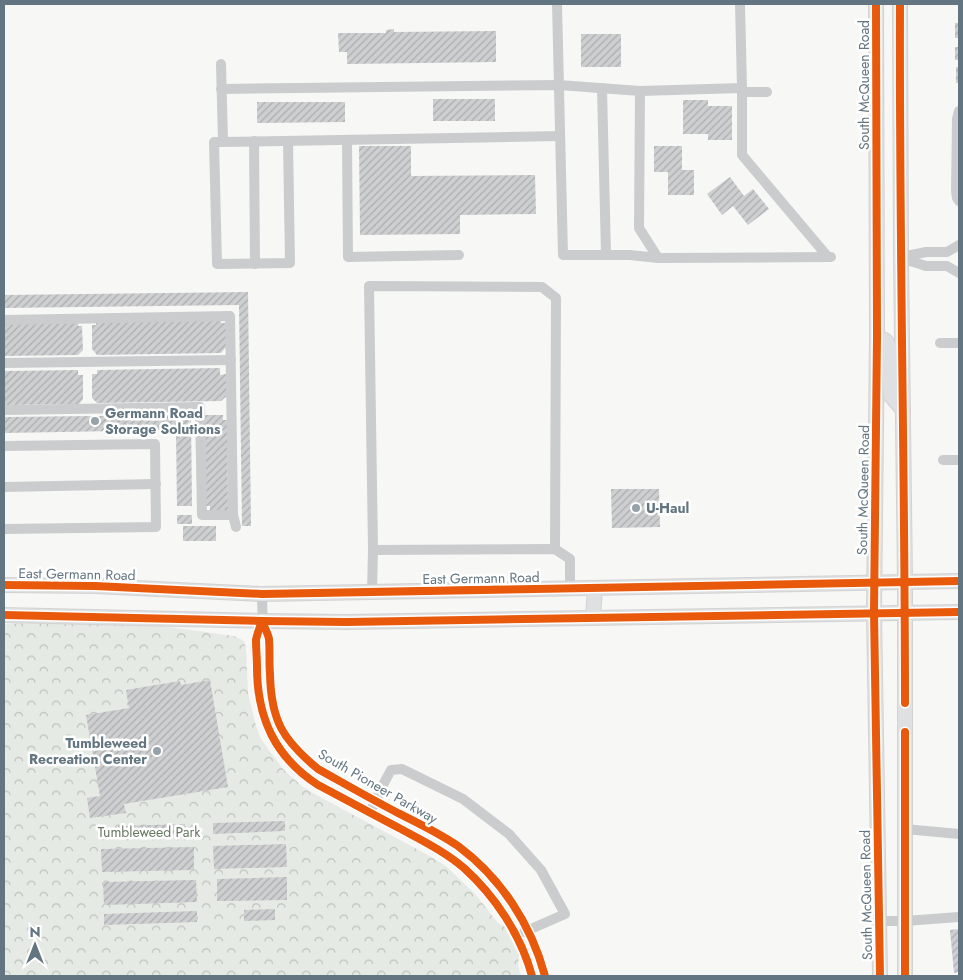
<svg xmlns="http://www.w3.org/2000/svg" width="963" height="980" viewBox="0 0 963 980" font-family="Jost,sans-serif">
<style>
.park{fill:url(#park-crowns)}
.building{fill:url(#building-hatch)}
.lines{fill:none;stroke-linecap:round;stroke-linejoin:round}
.major-casing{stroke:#d3d3d4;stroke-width:16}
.minor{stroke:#cbcccd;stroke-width:10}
.major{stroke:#dfe0e1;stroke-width:14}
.cycleway-casing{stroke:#fff;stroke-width:11}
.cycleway{stroke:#e8590c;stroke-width:8}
.poi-dot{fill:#96a2a9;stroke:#fff;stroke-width:2}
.labels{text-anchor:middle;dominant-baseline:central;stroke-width:5;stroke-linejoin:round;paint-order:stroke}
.street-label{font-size:14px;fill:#627580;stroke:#fff}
.poi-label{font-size:14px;font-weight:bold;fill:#627580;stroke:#fff;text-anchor:start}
.park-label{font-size:14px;fill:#677861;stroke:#fff}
</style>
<defs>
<pattern id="park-crowns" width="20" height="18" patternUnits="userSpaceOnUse" patternTransform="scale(1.25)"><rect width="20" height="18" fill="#e6eae4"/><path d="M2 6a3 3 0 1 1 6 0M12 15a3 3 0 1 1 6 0" fill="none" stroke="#bec2be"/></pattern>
<pattern id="building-hatch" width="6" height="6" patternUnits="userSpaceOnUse" patternTransform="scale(1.25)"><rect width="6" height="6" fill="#cecfd0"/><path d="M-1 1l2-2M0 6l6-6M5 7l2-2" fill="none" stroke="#abadae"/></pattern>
</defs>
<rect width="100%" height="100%" fill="#f7f7f6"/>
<polygon class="park" points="31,623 162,626 234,636 244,641 246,648 248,693 256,726 261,739 271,753 284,770 303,787 322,798 428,855 446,866 476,895 498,923 504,926 519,955 518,965 521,976 4,976 4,624"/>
<g class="building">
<rect x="955" y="23" width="4" height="15"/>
<polygon points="394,29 394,32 496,31 496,62 347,64 347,52 339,52 338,33 386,33 386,30"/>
<rect x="581" y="34" width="40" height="33"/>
<rect x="955" y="47" width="4" height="13"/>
<rect x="956" y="67" width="3" height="16"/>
<rect x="433" y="99" width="62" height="22"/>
<polygon points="683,100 708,100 708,106 732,106 732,140 708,140 708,134 683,134"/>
<polygon points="257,102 345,102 345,122 257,123"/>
<polygon points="359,146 411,146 411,176 535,175 536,214 460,215 460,234 360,235"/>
<polygon points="654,146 682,146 682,170 694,170 694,195 668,195 668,172 654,172"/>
<polygon points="730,177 744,196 753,189 769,209 748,225 733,206 722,215 707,194"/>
<polygon points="248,292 251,526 242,526 239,305 4,308 4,295"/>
<polygon points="221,319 221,323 226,323 226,347 221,353 97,355 92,349 92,325 96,325 96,321"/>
<polygon points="78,321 78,326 82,326 83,350 78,355 4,356 4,322"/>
<polygon points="220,368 220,375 226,374 227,396 221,401 97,403 92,398 92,374 97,374 97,370"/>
<polygon points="78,370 78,375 83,375 83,399 79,404 4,405 4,371"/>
<polygon points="186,415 186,420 191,420 192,506 177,506 176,430 4,433 4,417"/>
<polygon points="205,415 223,415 223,420 227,420 228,511 210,511 210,506 206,506"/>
<polygon points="611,489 659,489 660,527 612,528"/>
<rect x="177" y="515" width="15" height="9"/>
<rect x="183" y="526" width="33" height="15"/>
<polygon points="210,680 228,787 124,804 126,813 90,818 87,798 100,796 86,715 129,708 126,690 180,681 181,685"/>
<polygon points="285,821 285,831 213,834 213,823"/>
<polygon points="185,824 186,834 118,836 118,826"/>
<polygon points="286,844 287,867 214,869 213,846"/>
<polygon points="194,847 194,870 102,872 101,849"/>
<polygon points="287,877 287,900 217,901 217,879"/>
<polygon points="196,880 197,902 104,905 103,882"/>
<polygon points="275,909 275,920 244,921 244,910"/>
<polygon points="197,911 197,922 104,925 104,914"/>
<polygon points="959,929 959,972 954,973 950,930"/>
</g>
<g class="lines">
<g class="major-casing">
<g id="major">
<polyline points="876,4 877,336 874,612 880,976"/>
<polyline points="900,4 901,258 905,582 905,976"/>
<polyline points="877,336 886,341 889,347 891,396 903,410"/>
<polyline points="4,585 95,586 262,594 959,581"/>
<polyline points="4,615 262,621 347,622 959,612"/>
<polyline points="593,618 595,588"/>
</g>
</g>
<g class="minor">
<polyline points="557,4 563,255 630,255 658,258 831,257"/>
<polyline points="740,4 742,88"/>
<polyline points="221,64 223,142 560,136"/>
<polyline points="602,88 606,255"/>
<polyline points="221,89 559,85 640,91 742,88 742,155 828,257"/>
<polyline points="640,91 639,228 658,258"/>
<polyline points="742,92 767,92"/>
<polyline points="959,111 957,119 956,191 957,198 959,201"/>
<polyline points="347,140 348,257 459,255"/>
<polyline points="254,141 255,264"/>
<polyline points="223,142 214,142 217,264 290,263 288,141"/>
<polyline points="902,257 926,252 947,252 959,245"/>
<polyline points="901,258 926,266 947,266 959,273"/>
<polyline points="4,320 230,316 233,515 202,515 200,407 4,410"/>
<polyline points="940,343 959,343"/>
<polyline points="4,363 231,360"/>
<polyline points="4,446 155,444 156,527 4,529"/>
<polyline points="943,460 959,460"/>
<polyline points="4,487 156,484"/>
<polyline points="233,515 236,527"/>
<polyline points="373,550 369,286 542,287 556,298 555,549"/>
<polyline points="372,592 373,550 555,549 570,559 570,588"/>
<path d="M262,594C262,603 263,612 262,621C261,627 257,633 256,639C255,647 256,657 257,666C257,718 274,756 318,785C345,799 372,814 399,828C421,840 444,851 464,868C495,896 521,935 532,976"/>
<path d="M262,621C264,627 268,633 269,639C270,651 269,663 270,674C271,721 283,740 318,769C345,784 371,799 398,813C418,823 439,833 458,846C501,878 531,924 545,976"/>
<polyline points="373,806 384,783 391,770 402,769 463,799 509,834 541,870 565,914 524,932"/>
<polyline points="905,829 959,834"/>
<polyline points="879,921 905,921 959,917"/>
</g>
<use href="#major" class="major"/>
<g class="cycleway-casing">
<g id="cycleway">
<polyline points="876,4 877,336 874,612 880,976"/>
<path d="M900,4C899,237 905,470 905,703"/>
<polyline points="4,585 95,586 262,594 959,581"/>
<polyline points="4,615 262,621 347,622 959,612"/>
<path d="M262,621C264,627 268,633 269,639C270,651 269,663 270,674C271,721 283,740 318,769C345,784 371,799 398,813C418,823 439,833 458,846C501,878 531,924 545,976"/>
<path d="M262,621C260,627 257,634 256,640C256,649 257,658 257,667C257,718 275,757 318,785C345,799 372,814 399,828C421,840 444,851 464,868C495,896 521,935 532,976"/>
<polyline points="905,732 905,976"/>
</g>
</g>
<use href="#cycleway" class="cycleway"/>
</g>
<g class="poi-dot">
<circle cx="95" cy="421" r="5"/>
<circle cx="636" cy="508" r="5"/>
<circle cx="157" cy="751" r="5"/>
</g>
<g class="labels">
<g class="street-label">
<text transform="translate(864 85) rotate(-90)">South McQueen Road</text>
<text transform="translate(863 490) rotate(-89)">South McQueen Road</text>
<text transform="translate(77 574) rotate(1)">East Germann Road</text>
<text transform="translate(481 578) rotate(-1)">East Germann Road</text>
<text transform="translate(378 786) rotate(30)">South Pioneer Parkway</text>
<text transform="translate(866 895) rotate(-91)">South McQueen Road</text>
</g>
<g class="poi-label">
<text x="105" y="413">Germann Road<tspan x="105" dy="16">Storage Solutions</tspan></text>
<text x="646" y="508">U-Haul</text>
<text x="147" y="743" text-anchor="end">Tumbleweed<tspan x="147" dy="16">Recreation Center</tspan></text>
</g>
<g class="park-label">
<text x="149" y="832">Tumbleweed Park</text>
</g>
</g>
<rect width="963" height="980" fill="none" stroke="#627580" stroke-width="10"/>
<g transform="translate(35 945)" stroke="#ffffff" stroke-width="4" paint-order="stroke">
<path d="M0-4L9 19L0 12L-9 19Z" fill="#627580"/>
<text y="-8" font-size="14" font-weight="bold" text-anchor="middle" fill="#627580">N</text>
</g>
</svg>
